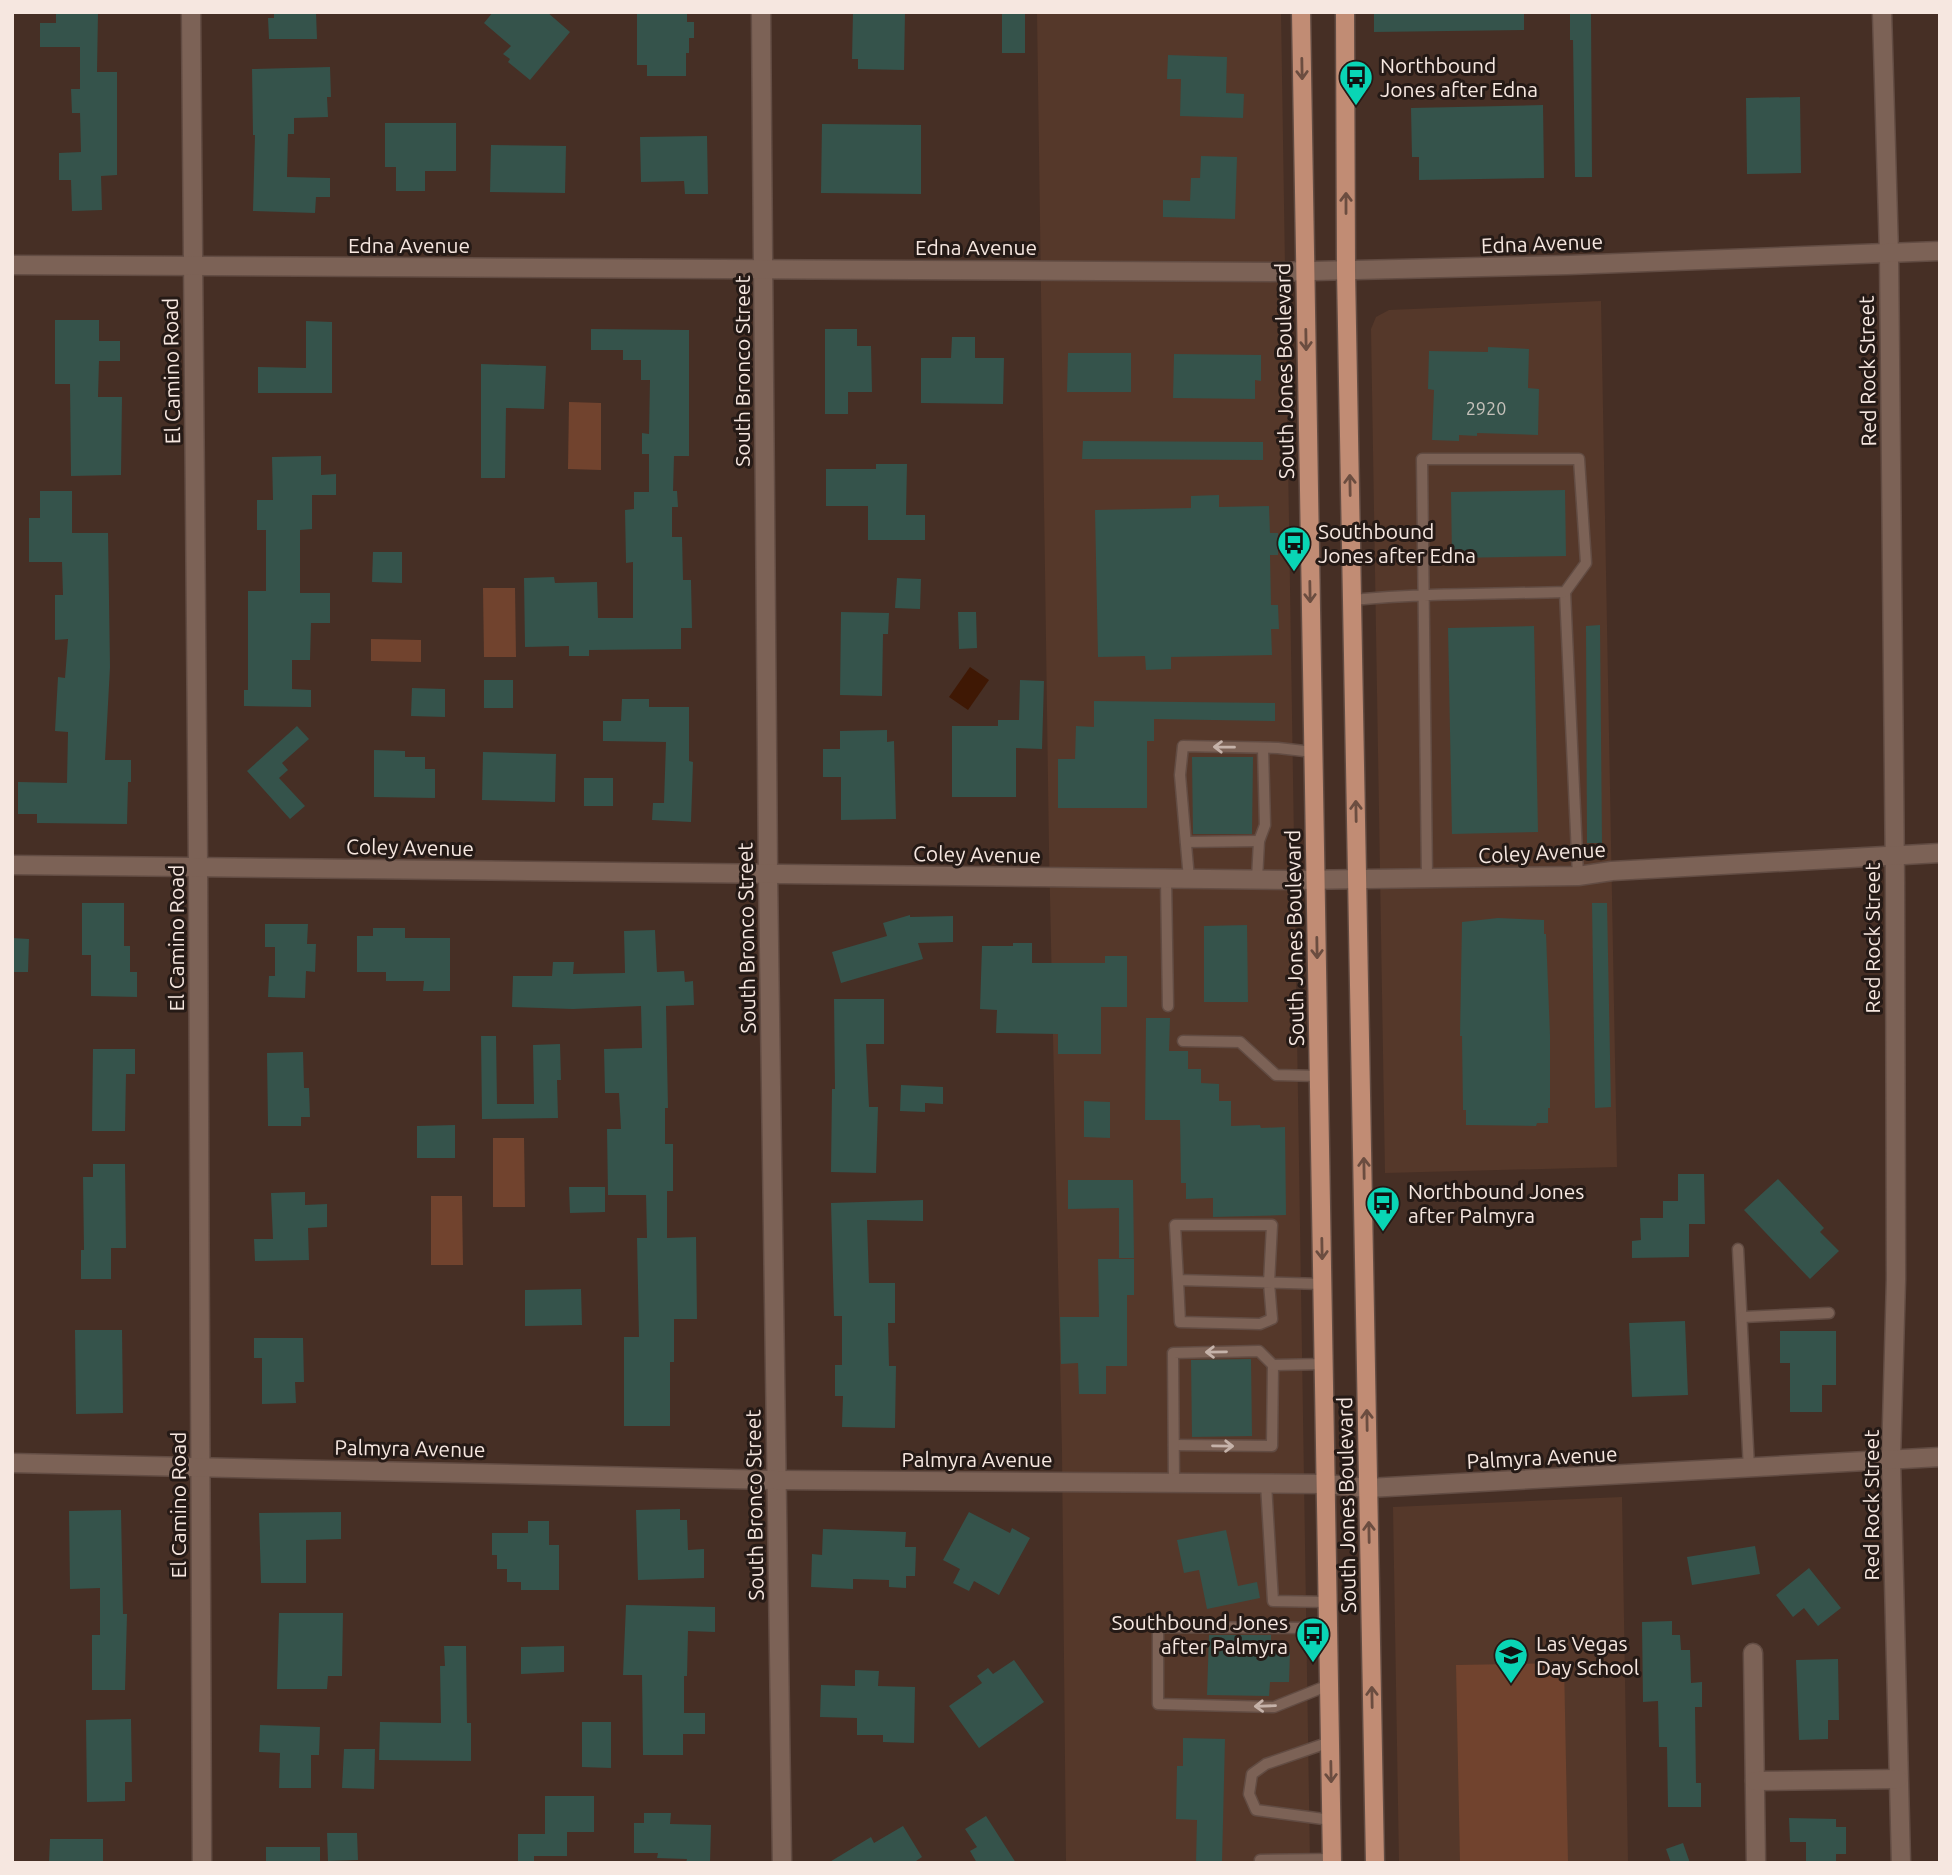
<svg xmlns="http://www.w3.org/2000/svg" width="1952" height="1875" viewBox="0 0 1952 1875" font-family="Ubuntu,sans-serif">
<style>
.built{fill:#55382a}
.green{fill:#71432e}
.water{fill:#3f1804}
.building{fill:#35534b}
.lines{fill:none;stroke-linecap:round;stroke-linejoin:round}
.service-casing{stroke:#624c43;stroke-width:13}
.minor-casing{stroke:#624c43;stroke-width:21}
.tertiary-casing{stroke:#624c43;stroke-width:21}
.primary-casing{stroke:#624c43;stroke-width:21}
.service{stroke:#7c6256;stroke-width:10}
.minor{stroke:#7c6256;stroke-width:18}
.tertiary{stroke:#7c6256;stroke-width:18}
.primary{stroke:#c18c74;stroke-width:18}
.oneway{stroke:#6b4d40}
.oneway2{stroke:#c5b2a9}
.labels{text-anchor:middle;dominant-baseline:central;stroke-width:6;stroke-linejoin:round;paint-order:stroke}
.number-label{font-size:18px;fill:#c6c2bb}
.poi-label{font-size:21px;fill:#f6e7e0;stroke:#251a16;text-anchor:start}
.street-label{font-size:21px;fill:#f6e7e0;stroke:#251a16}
</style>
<rect width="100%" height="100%" fill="#462f25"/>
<g class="built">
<polygon points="1037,12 1281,12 1310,1863 1066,1863 1062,1452 1049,850"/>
<polygon points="1601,301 1617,1167 1385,1173 1371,329 1376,317 1389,310"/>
<polygon points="1622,1497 1628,1863 1399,1863 1393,1507"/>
</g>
<g class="green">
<polygon points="569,402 601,403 601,470 568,469"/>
<polygon points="515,588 516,657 484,657 483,588"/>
<polygon points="371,639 421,640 421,662 371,661"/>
<polygon points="493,1138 524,1138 525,1207 493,1207"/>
<polygon points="431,1196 462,1196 463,1265 431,1265"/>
<polygon points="1564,1663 1568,1863 1460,1863 1456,1665"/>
</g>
<polygon class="water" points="970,667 989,680 968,710 949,697"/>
<g class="building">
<polygon points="56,12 98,12 97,72 117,72 117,175 101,176 102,210 72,211 71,180 59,180 59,153 81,152 80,113 72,113 71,89 80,89 80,47 40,47 40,23 56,23"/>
<polygon points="274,12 316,12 317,39 269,39 268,18 274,18"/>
<polygon points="493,12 547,12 570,32 530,80 508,62 510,59 503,54 511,46 484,23"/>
<polygon points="637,12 687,12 687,22 694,22 694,38 689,38 689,53 686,53 686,76 647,76 647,65 637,65"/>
<polygon points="853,12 905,12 904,70 858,69 858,59 852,59"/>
<rect x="1002" y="12" width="23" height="41"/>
<polygon points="1374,12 1524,12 1524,30 1374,32"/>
<polygon points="1570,12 1591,12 1592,177 1575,177 1573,40 1570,40"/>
<polygon points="1168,55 1227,57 1226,93 1244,94 1243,118 1180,116 1181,79 1167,79"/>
<polygon points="330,67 331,97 327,97 328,117 294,118 294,134 288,134 287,177 330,178 330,197 316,197 315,213 253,211 255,135 253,135 252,69"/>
<polygon points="1800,97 1801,173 1747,174 1746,98"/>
<polygon points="1543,105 1544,178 1419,180 1419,157 1412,157 1411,108"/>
<polygon points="385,123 456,123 456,171 425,171 425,191 396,191 396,167 385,167"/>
<polygon points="822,124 921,125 921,194 821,193"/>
<polygon points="707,136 708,194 685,194 684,181 641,182 640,137"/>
<polygon points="491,145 566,146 565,193 490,192"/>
<polygon points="1201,156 1237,157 1235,219 1163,217 1163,200 1190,201 1191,178 1200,178"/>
<polygon points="55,320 99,320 99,341 120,341 120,361 99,361 98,397 122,397 121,475 71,476 70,384 55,384"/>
<polygon points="306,321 332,322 332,393 258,393 258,367 306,368"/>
<polygon points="591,329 689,330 689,456 674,456 673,491 677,491 678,507 672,507 672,537 682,537 683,580 691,580 692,628 681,628 681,649 589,650 589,656 569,656 569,646 525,647 524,578 554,577 555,583 597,582 598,618 633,618 633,562 626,563 625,510 634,509 634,492 649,492 649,454 642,454 642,433 649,434 650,380 641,380 641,360 623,360 623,350 591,350"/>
<polygon points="825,329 857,329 857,346 871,346 872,392 848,392 848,414 825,414"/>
<polygon points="952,337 975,337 975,358 1004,358 1003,404 921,403 921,358 951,358"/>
<polygon points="1488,347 1529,349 1528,388 1539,389 1538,435 1477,433 1477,436 1459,435 1459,441 1432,440 1434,390 1428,389 1429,351 1488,352"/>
<polygon points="1068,353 1131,353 1131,392 1067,392"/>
<polygon points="1174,354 1261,355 1261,381 1255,380 1255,399 1173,398"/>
<polygon points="481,364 546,366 544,409 506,408 505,478 481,478"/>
<polygon points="1083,441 1263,442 1263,460 1082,459"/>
<polygon points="321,456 321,475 336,474 336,495 312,495 312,529 300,530 300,593 330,593 330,623 311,623 310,660 292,660 292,689 311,690 311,707 244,706 244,690 248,690 248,591 266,591 266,530 257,530 257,500 273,500 272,457"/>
<polygon points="876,464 907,464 906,515 925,515 925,540 868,540 868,506 826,506 826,469 876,469"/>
<polygon points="1565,490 1566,556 1452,558 1451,492"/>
<polygon points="40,491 72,491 72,533 108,533 110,667 105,760 131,760 131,782 128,782 127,824 37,823 37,814 18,814 18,782 67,783 68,732 55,731 58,677 65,678 68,639 55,640 55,595 63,595 62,562 29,562 29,518 40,518"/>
<polygon points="1219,495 1219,507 1269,506 1270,533 1278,533 1278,555 1270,555 1271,605 1278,605 1279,629 1271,629 1272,655 1171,657 1171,669 1146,670 1145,656 1098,657 1095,510 1191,508 1191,496"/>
<polygon points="373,552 402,552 402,583 372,582"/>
<polygon points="897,578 921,579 920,609 895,608"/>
<polygon points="841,612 889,613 888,634 883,634 882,696 840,695"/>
<polygon points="958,612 976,612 977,648 959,649"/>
<polygon points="1600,625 1602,843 1587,843 1586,626"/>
<polygon points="1534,626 1538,832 1452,834 1448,628"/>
<rect x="484" y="680" width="29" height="28"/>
<polygon points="1020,680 1044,681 1042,749 1016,748 1016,797 952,797 952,726 998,726 998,720 1019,720"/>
<polygon points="412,688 445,689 445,717 411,716"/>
<polygon points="622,699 649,699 649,707 689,707 689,761 693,762 691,822 652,820 653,803 664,803 666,742 603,741 603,721 621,721"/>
<polygon points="1094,701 1275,703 1275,721 1154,719 1154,741 1147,741 1147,808 1058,808 1058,759 1075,759 1076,726 1094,727"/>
<polygon points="297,726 309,739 282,763 288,770 279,778 305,806 290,819 247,771"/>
<polygon points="887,730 887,742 894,741 896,819 841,820 841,777 823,777 823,749 840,749 840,731"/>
<polygon points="374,750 405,751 405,757 425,757 425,769 435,769 435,798 374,797"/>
<polygon points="483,752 556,754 555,802 482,800"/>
<polygon points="1192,757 1253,757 1252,834 1193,834"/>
<rect x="584" y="778" width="29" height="28"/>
<polygon points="82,903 124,903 124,946 130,946 130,972 137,972 137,997 91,996 91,955 82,955"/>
<polygon points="1592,903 1607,903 1611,1107 1595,1108"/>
<polygon points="910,915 910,917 953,916 953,942 918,943 923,959 841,983 832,952 887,936 883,923"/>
<polygon points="1498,918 1544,920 1544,934 1546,934 1550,1035 1550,1108 1548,1108 1548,1123 1537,1123 1536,1126 1466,1125 1466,1110 1463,1110 1462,1036 1460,1036 1462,922"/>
<polygon points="265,924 308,924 307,944 316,944 315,972 306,971 305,998 268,997 269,976 275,976 275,947 265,947"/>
<polygon points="1247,925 1248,1002 1204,1002 1204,926"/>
<polygon points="373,928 405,928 405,938 450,938 450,991 423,991 424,981 386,981 386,972 357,972 357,936 373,936"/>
<polygon points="655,930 657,972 684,971 685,982 693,981 694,1005 666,1006 668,1108 665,1108 665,1144 673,1144 673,1191 667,1191 667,1238 696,1237 697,1319 674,1319 674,1362 670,1362 670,1426 624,1426 624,1337 639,1337 637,1238 647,1238 646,1195 608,1195 607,1129 621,1129 619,1093 605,1093 604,1049 642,1048 641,1006 573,1009 512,1007 513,976 552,976 553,962 574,962 573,974 625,973 624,931"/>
<polygon points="12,938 29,939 28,972 12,972"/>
<polygon points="1013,943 1032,943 1032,963 1105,963 1105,956 1127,956 1127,1007 1101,1007 1101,1054 1058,1054 1058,1034 996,1033 997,1010 980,1009 982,946 1013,946"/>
<polygon points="834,999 884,999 884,1044 866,1044 869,1107 878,1107 876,1173 831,1172 832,1089 835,1089"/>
<polygon points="1146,1018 1170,1018 1169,1051 1188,1051 1188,1069 1201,1069 1201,1083 1219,1084 1219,1101 1231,1101 1231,1126 1260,1125 1261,1128 1285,1127 1286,1215 1213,1217 1213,1198 1186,1199 1186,1183 1181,1183 1180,1120 1145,1120"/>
<polygon points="481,1036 496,1036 497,1104 534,1104 533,1045 560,1044 561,1080 557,1080 558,1118 482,1119"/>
<polygon points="93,1049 135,1049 135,1074 126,1074 125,1131 92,1131"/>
<polygon points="303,1052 304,1088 309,1088 310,1117 301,1117 301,1126 268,1126 267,1053"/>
<polygon points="901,1085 943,1087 943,1104 925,1103 925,1112 900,1111"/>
<polygon points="1084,1101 1110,1102 1110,1138 1084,1137"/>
<polygon points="455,1125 455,1158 417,1158 417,1126"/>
<polygon points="93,1164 125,1164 126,1248 111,1248 111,1279 81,1279 81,1250 84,1250 83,1177 93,1177"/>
<polygon points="1678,1174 1704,1174 1705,1224 1689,1224 1689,1257 1632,1258 1632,1241 1641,1240 1640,1218 1663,1218 1663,1201 1678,1201"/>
<polygon points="1778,1179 1824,1228 1820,1232 1839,1251 1810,1279 1744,1210"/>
<polygon points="1068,1180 1133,1180 1134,1258 1119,1258 1119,1208 1068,1209"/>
<polygon points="569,1187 605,1187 605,1212 570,1213"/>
<polygon points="305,1192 305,1205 327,1204 327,1227 308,1228 309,1260 255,1261 254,1239 273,1239 271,1193"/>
<polygon points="923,1200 923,1221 867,1220 869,1283 895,1283 895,1323 888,1323 889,1366 896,1366 895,1428 842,1427 843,1396 835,1396 835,1365 842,1365 842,1316 834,1316 831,1203"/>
<polygon points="1098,1259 1134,1259 1134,1295 1127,1295 1127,1366 1106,1366 1106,1394 1079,1394 1078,1363 1061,1364 1060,1317 1099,1317"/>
<polygon points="581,1289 582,1325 525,1326 525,1290"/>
<polygon points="1685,1321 1688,1395 1632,1397 1629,1323"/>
<polygon points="75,1330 122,1330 123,1413 76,1414"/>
<polygon points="1780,1331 1836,1331 1836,1385 1822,1385 1822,1412 1790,1412 1790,1363 1780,1363"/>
<polygon points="254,1338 303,1338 304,1382 295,1382 296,1403 262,1404 262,1358 254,1358"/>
<polygon points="1251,1359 1252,1436 1192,1437 1191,1360"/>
<polygon points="680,1509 680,1520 687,1520 688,1550 704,1549 704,1578 638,1580 636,1510"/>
<polygon points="121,1510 123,1614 127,1614 125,1690 92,1690 92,1635 100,1635 100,1588 70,1589 69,1511"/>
<polygon points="341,1512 341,1539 306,1540 306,1583 261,1583 259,1513"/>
<polygon points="969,1512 1010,1533 1012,1528 1030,1538 999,1595 974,1581 969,1591 953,1583 960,1569 943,1560"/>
<polygon points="528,1521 549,1521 549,1545 559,1545 559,1590 521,1590 521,1582 507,1582 507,1569 497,1569 497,1555 492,1555 492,1533 528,1533"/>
<polygon points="823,1529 906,1532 905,1547 916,1547 915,1576 906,1576 906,1588 889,1587 889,1580 853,1579 853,1589 811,1587 812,1554 822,1555"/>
<polygon points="1226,1530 1238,1586 1257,1582 1260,1598 1207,1609 1199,1570 1184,1573 1177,1540"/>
<polygon points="1755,1546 1760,1574 1692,1585 1687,1557"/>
<polygon points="1809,1568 1841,1608 1818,1626 1804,1608 1793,1617 1776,1595"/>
<polygon points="626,1605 715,1607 715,1632 688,1631 687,1676 684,1676 684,1713 705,1713 705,1734 683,1734 683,1755 643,1755 642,1675 623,1675"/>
<polygon points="279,1613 343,1613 342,1676 328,1676 327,1689 277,1689"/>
<polygon points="1672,1621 1672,1635 1680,1635 1681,1650 1690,1650 1691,1683 1702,1682 1702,1707 1695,1707 1696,1783 1701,1783 1701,1807 1668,1807 1667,1747 1659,1747 1658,1701 1643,1702 1642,1622"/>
<polygon points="1209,1635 1271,1635 1271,1651 1290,1652 1289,1682 1270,1682 1269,1696 1207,1695"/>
<polygon points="444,1646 466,1646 467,1723 471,1723 471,1761 379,1760 380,1722 441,1723 440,1666 445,1666"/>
<polygon points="564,1646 564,1672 521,1674 521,1647"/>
<polygon points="1838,1659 1839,1720 1828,1720 1828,1739 1799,1740 1796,1660"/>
<polygon points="1014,1660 1044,1702 979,1748 949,1706 982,1683 977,1676 988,1668 993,1674"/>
<polygon points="855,1670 879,1671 878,1686 915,1687 914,1743 883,1742 883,1735 857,1735 857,1718 820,1717 821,1685 855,1686"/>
<polygon points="131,1719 132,1782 125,1782 125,1801 87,1802 86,1720"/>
<polygon points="582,1722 611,1722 611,1768 582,1767"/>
<polygon points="260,1725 320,1727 319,1755 311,1755 311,1788 279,1788 280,1753 259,1752"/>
<polygon points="1183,1738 1225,1739 1222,1863 1196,1863 1197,1820 1176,1819 1177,1766 1183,1766"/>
<polygon points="344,1749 375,1749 374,1789 342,1788"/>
<polygon points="545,1796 594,1796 594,1832 567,1832 567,1856 534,1856 534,1863 518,1863 518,1834 545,1834"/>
<polygon points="644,1813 671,1813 670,1824 711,1825 710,1863 686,1863 687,1859 657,1858 658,1853 634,1853 634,1823 644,1823"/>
<polygon points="986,1816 1016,1863 977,1863 970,1851 977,1847 965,1829"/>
<polygon points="1789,1818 1836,1819 1836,1827 1846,1827 1846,1854 1836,1854 1836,1863 1806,1863 1806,1842 1790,1842"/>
<polygon points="903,1826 922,1857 913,1863 828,1863 871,1837 874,1843"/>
<polygon points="327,1833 357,1833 358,1860 328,1861"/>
<polygon points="50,1839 103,1839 103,1863 49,1863"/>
<polygon points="1683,1843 1690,1863 1671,1863 1666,1849"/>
<rect x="266" y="1847" width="54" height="16"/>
</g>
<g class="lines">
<g class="service-casing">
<g id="service">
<polyline points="1565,592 1578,876"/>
<path d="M1352,600C1423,593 1494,594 1565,592L1586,563L1579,459H1422L1427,878"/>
<polyline points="1186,842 1259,841"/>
<polyline points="1166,879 1168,1006"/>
<polyline points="1189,879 1180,775 1183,746 1278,748 1313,752"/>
<polyline points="1257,879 1259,841 1265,825 1263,748"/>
<polyline points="1183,1041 1240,1042 1276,1075 1319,1076"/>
<polyline points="1738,1249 1749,1469"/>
<polyline points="1178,1280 1180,1322 1260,1324 1272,1319 1269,1283 1272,1225 1175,1225 1178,1280 1322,1284"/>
<polyline points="1743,1317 1829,1313"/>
<polyline points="1174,1445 1272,1446 1273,1365"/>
<polyline points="1174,1483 1173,1353 1259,1351 1273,1365 1324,1364"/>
<polyline points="1266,1484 1273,1601 1328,1602"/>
<polyline points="1328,1628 1158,1627 1158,1704 1274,1707 1329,1685"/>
<polyline points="1330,1742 1266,1764 1252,1774 1249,1794 1256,1810 1331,1820"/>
<polyline points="1260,1863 1260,1860 1332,1859"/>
</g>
</g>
<g class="minor-casing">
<g id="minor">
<polyline points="191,12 198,867 202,1863"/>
<polyline points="761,12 768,875 782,1863"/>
<polyline points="1882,12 1889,254 1895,882 1896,1279 1891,1460 1901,1863"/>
<polyline points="12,865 1296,880 1578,876 1612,871 1940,853"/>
<polyline points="12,1463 776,1480 1326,1484 1368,1488 1940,1457"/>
<polyline points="1753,1653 1756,1863"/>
<polyline points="1755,1781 1898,1779"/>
</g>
</g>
<g class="tertiary-casing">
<polyline id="tertiary" points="12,265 1270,272 1568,265 1940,251"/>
</g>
<g class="primary-casing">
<g id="primary">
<polyline points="1301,12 1332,1863"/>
<polyline points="1345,12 1346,271 1375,1863"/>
</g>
</g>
<use href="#service" class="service"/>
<use href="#minor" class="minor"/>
<use href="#tertiary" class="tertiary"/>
<use href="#primary" class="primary"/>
</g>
<defs><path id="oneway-shaft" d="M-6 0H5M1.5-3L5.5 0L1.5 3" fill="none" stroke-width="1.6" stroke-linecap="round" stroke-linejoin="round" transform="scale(1.75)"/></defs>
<g class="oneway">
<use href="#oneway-shaft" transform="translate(1302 69) rotate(89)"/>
<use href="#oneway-shaft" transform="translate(1346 203) rotate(-90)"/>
<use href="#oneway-shaft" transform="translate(1306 340) rotate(89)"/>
<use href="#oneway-shaft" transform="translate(1350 485) rotate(-91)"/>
<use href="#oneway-shaft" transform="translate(1310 592) rotate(89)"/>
<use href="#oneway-shaft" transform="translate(1356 811) rotate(-91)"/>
<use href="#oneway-shaft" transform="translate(1317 948) rotate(89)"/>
<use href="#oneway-shaft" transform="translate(1364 1168) rotate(-91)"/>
<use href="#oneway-shaft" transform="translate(1322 1249) rotate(89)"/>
<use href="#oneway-shaft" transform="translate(1367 1420) rotate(-91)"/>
<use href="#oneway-shaft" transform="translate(1369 1532) rotate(-91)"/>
<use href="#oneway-shaft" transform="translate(1372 1697) rotate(-91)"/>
<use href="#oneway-shaft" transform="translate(1331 1772) rotate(89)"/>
</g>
<g class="oneway2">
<use href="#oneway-shaft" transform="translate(1224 747) rotate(-179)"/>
<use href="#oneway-shaft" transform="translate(1216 1352) rotate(179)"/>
<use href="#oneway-shaft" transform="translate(1223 1446) rotate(1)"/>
<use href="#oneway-shaft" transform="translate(1265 1706) rotate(178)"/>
</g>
<defs>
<g id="bus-pin" transform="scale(1.75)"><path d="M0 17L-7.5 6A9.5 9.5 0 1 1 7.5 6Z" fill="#09d5b5" stroke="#251a16"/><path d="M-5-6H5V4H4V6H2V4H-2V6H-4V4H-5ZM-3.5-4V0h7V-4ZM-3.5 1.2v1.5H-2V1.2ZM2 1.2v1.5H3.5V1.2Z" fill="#111"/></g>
<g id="school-pin" transform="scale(1.75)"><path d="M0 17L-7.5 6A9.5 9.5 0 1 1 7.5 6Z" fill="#09d5b5" stroke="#251a16"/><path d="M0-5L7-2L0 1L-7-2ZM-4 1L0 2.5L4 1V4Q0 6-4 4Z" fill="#111"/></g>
</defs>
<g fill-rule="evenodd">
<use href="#bus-pin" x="1356" y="77"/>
<use href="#bus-pin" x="1294" y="543"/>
<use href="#bus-pin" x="1383" y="1203"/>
<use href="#bus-pin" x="1313" y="1634"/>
<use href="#school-pin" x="1511" y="1655"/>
</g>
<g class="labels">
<g class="number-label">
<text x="1486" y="408">2920</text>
</g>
<g class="poi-label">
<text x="1380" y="65">Northbound<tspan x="1380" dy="24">Jones after Edna</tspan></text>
<text x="1318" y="531">Southbound<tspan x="1318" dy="24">Jones after Edna</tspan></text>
<text x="1408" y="1191">Northbound Jones<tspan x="1408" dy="24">after Palmyra</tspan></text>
<text x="1288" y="1622" text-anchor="end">Southbound Jones<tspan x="1288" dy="24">after Palmyra</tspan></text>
<text x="1536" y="1643">Las Vegas<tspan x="1536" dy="24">Day School</tspan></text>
</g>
<g class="street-label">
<text transform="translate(1542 243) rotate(-2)">Edna Avenue</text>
<text x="409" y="245">Edna Avenue</text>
<text x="976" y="247">Edna Avenue</text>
<text transform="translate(171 371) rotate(-91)">El Camino Road</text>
<text transform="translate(742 371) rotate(-90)">South Bronco Street</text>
<text transform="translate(1284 371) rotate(-91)">South Jones Boulevard</text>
<text transform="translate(1867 371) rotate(-91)">Red Rock Street</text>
<text transform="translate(410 847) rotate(1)">Coley Avenue</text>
<text transform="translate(1542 852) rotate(-3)">Coley Avenue</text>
<text transform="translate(977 854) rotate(1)">Coley Avenue</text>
<text transform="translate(176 938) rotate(-90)">El Camino Road</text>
<text transform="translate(746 938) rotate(-91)">South Bronco Street</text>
<text transform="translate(1294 938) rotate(-91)">South Jones Boulevard</text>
<text transform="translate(1872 938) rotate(-90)">Red Rock Street</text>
<text transform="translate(410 1448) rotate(1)">Palmyra Avenue</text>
<text transform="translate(1542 1457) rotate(-3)">Palmyra Avenue</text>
<text x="977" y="1459">Palmyra Avenue</text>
<text transform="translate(178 1505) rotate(-90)">El Camino Road</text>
<text transform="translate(754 1505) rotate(-91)">South Bronco Street</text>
<text transform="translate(1346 1505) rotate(-91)">South Jones Boulevard</text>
<text transform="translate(1871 1505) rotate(-90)">Red Rock Street</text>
</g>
</g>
<rect width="1952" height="1875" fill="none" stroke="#f6e7e0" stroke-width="28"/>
</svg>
